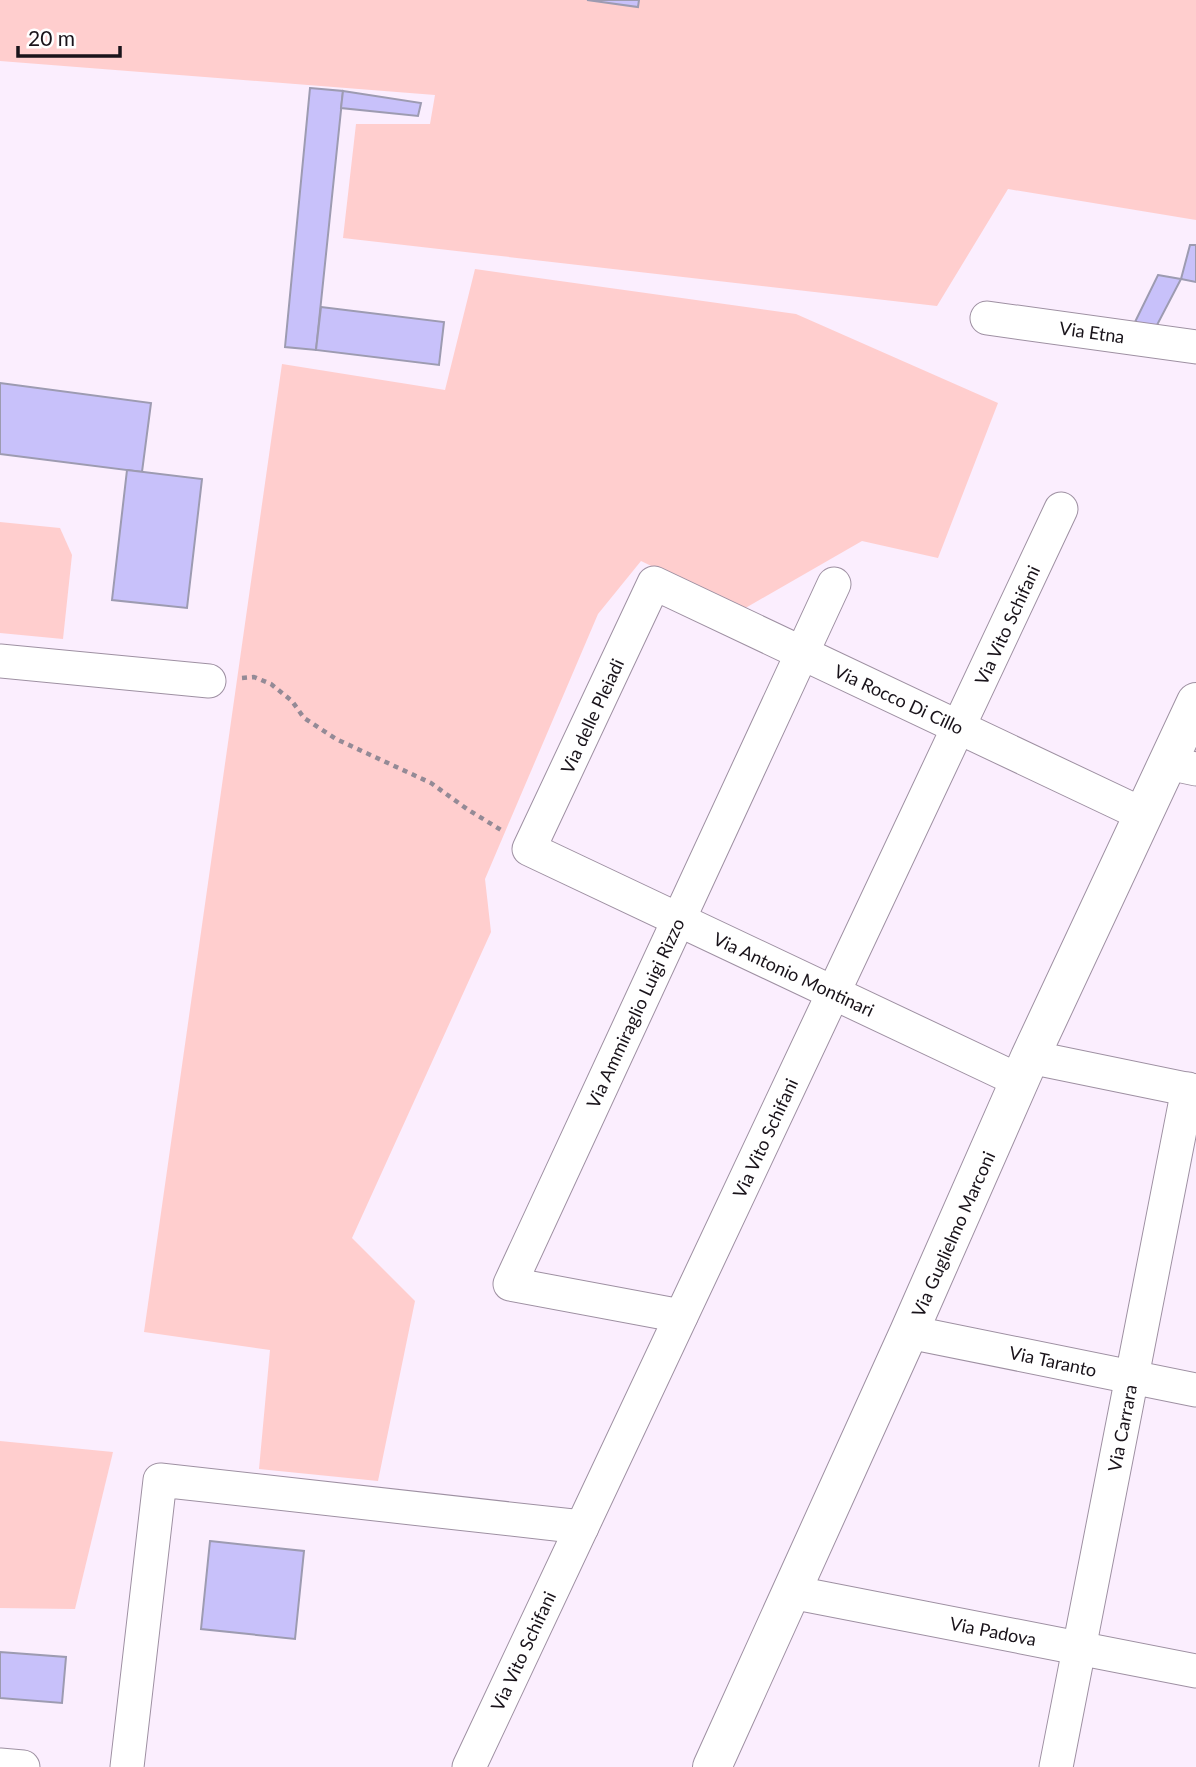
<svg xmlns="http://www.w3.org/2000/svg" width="1196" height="1767" viewBox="0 0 1196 1767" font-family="Lato,sans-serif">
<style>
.green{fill:#ffcece}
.building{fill:#c8c1fa;stroke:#9d9bb1;stroke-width:2}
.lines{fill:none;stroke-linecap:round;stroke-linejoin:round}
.minor-casing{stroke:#9e90a2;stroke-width:35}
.secondary-casing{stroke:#9e90a2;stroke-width:40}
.path{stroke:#948a96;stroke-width:4.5;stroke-dasharray:5 5;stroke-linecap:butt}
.minor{stroke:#fff;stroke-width:33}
.secondary{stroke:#fff;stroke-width:38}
.labels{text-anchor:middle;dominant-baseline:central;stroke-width:7;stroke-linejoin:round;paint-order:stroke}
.street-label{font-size:18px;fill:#19131a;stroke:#fff}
</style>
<rect width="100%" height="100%" fill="#fbeefe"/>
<g class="green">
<polygon points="0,0 1196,0 1196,220 1008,189 937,306 343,238 356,124 430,124 435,95 0,61"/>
<polygon points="475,269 796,314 998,403 938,558 862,541 742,610 641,561 598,614 485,879 491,932 352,1238 415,1301 378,1481 259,1469 270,1350 144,1332 282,364 445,390"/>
<polygon points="0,522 60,528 72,555 63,639 0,633"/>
<polygon points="0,1441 113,1452 75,1609 0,1608"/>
</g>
<g class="building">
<polygon points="587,0 639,0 638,7"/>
<polygon points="310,88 343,91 316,350 285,347"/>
<polygon points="343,91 421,103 418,116 341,108"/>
<polygon points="1190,245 1196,245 1196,282 1181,279"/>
<polygon points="1158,275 1181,279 1156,327 1134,324"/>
<polygon points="321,307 444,322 439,365 316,350"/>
<polygon points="0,383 151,403 142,472 0,454"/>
<polygon points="127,470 202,479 187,608 112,600"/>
<polygon points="210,1541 304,1551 295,1639 201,1629"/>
<polygon points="0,1652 66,1657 62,1703 0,1698"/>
</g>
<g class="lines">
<g class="minor-casing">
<g id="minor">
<polyline points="987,318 1196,347"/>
<polyline points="0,661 209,681"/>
<polyline points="1168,763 1196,769"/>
<polyline points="1030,1057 1196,1091"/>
<polyline points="1020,1081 529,849 654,583 1144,815"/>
<polyline points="681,1316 510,1284 834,584"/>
<polyline points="909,1332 1196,1390"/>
<polyline points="791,1592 1196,1671"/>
<polyline points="0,1765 23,1767"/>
<polyline points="127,1767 160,1480 582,1527"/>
<polyline points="469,1767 1061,509"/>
<polyline points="1056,1767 1188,1089"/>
</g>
</g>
<g class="secondary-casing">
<polyline id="secondary" points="712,1767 909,1332 1030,1057 1196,702"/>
</g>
<polyline class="path" points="242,678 254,677 271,684 292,701 304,718 336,739 431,783 467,809 501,830"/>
<use href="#minor" class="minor"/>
<use href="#secondary" class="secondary"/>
</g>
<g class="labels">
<g class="street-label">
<text transform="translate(1092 332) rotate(8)">Via Etna</text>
<text transform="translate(1007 625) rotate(-65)">Via Vito Schifani</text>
<text transform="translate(899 699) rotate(25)">Via Rocco Di Cillo</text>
<text transform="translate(592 716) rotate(-65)">Via delle Pleiadi</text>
<text transform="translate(794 974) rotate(25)">Via Antonio Montinari</text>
<text transform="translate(635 1013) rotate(-65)">Via Ammiraglio Luigi Rizzo</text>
<text transform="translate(765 1138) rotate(-65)">Via Vito Schifani</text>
<text transform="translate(953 1234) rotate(-66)">Via Guglielmo Marconi</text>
<text transform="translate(1053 1361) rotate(12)">Via Taranto</text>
<text transform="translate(1122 1428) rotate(-79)">Via Carrara</text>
<text transform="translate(993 1631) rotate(11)">Via Padova</text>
<text transform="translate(523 1651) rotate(-65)">Via Vito Schifani</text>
</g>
</g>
<path d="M18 46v10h102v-10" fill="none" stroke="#19131a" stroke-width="3.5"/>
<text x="28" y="46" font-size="21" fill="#19131a" stroke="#ffffff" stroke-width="5" paint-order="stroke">20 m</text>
</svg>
